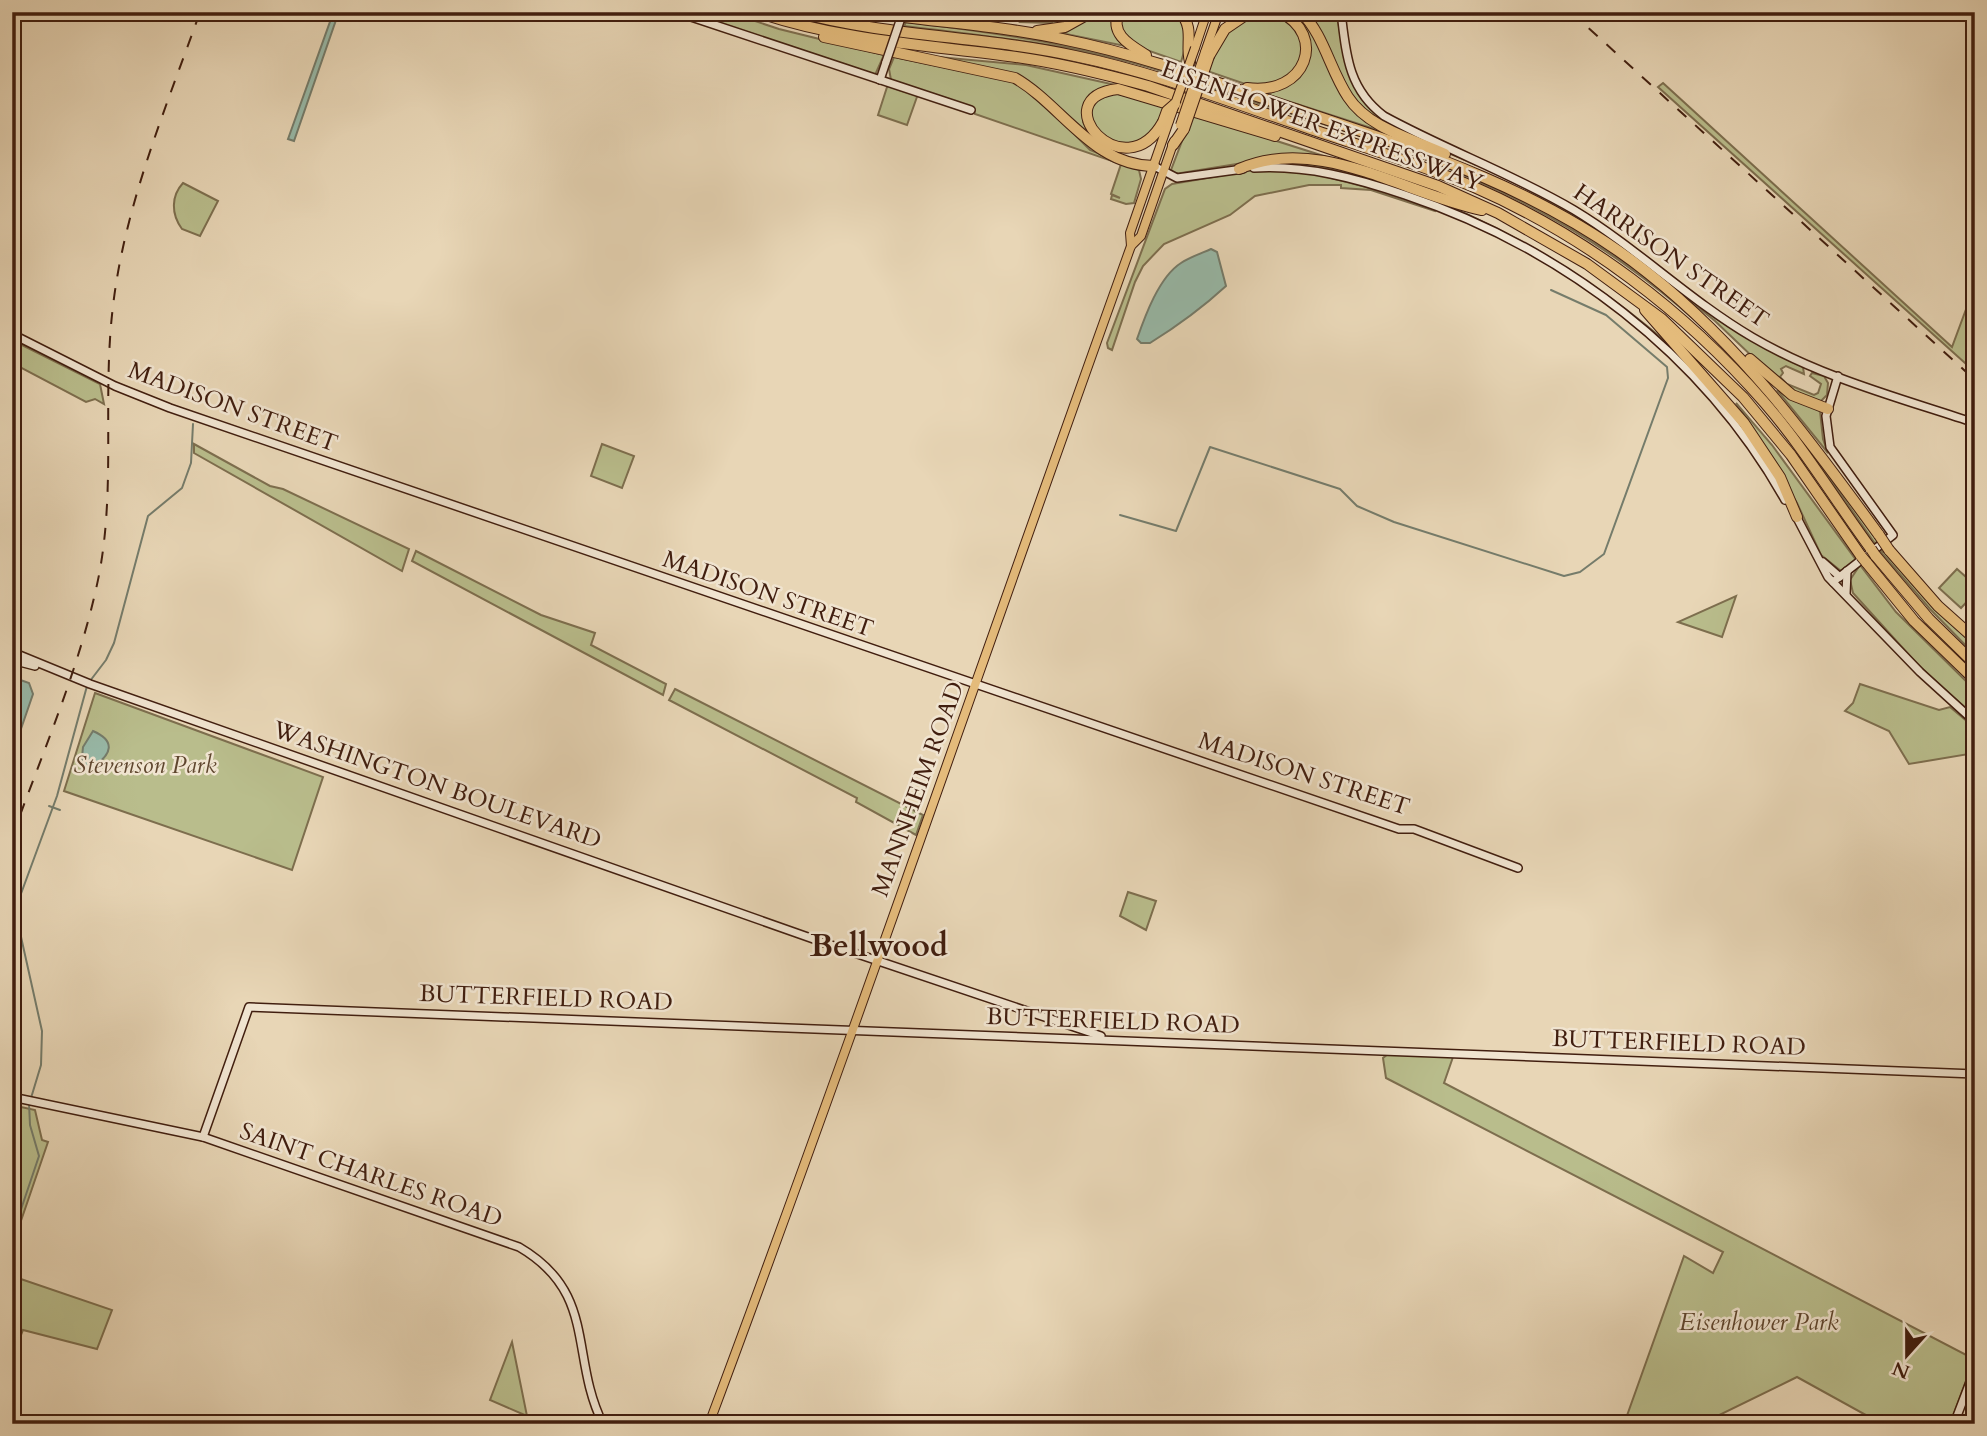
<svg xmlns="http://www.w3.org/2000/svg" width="1987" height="1436" viewBox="0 0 1987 1436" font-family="Cardo,serif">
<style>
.green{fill:#b9bd8c;stroke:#7d6e4e;stroke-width:2}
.water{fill:#98baa9;stroke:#757c6b;stroke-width:2}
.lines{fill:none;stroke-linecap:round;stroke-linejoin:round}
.stream{stroke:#757c6b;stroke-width:2}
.secondary-casing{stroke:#411e0f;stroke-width:10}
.primary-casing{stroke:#411e0f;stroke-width:10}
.highway-casing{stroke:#411e0f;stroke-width:12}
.secondary{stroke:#f0e4d0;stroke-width:7}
.primary{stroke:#e4bb7b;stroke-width:8}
.highway{stroke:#e4bb7b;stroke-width:10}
.rail{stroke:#411e0f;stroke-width:2;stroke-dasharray:12 12;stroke-linecap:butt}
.secondary-bridge-casing{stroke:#411e0f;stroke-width:10;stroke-linecap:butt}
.primary-bridge-casing{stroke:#411e0f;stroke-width:10;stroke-linecap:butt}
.highway-bridge-casing{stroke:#411e0f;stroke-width:12;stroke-linecap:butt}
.secondary-bridge{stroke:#f0e4d0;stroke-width:7}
.primary-bridge{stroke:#e4bb7b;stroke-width:8}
.highway-bridge{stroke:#e4bb7b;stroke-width:10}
.labels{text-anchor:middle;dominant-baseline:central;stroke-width:5;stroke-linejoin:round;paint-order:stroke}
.street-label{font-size:24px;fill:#411e0f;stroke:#f0e4d0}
.park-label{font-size:24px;font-style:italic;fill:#5f462e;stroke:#f0e4d0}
.district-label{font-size:32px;font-weight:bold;fill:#411e0f;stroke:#f0e4d0}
</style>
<rect width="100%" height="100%" fill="#e8d6b6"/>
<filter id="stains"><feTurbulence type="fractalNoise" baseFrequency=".00286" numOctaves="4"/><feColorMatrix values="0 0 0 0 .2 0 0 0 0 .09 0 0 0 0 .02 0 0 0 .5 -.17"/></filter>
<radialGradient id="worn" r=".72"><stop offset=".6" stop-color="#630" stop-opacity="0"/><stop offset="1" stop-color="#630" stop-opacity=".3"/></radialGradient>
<g class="green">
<polygon points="685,12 728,12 779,29 884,55 875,75"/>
<polygon points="1035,12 1086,12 1053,27 1052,23 1021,22"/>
<polygon points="1096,12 1116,12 1125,46 1056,32"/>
<path d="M1123,12H1177C1188,27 1187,45 1181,62L1135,46L1120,27Z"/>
<path d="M1285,12H1294L1307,23L1340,90L1396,136L1266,94C1293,87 1300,76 1308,49Z"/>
<path d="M1306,12L1337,13C1349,100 1359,109 1438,146C1449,151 1469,157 1476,165C1441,148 1387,133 1360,106C1338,84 1321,40 1306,12Z"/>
<path d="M1267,13C1290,17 1313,42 1298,66C1294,72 1288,78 1283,83L1251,86L1207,71C1219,43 1233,15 1267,13Z"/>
<path d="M906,22C1001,33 1085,46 1177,73V76C1087,46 997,37 904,26Z"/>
<polygon points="894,57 1016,82 1042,102 1090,150 1139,170 1141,179 1134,203 1126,204 1111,199 1112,195 1120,198 1111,194 1121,164 975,114 974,110 891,80 889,69"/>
<path d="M938,57L1026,65L1129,88C1103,90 1083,90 1083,122L1094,138L1036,87Z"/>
<path d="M1203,82C1386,143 1570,194 1711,333C1774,396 1824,468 1877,540L1876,545C1837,490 1800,433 1756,382C1680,295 1579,225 1473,179C1386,141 1292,115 1202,85Z"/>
<polygon points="1663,83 1952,347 1975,285 1975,336 1969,350 1975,372 1658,87"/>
<polygon points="888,84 918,94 907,125 878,115"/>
<polygon points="1114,93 1166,106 1160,121 1143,142 1120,144 1094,129 1090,109 1094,101"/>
<polygon points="1192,115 1211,120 1330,158 1273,158 1175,174 1171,170"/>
<path d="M1293,160C1439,187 1568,255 1679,353C1665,349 1618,303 1600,291C1508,227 1393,170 1279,163Z"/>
<path d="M1481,165C1520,185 1562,204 1599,229C1666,276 1728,332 1803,367L1804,374L1786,366L1781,369L1783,373L1780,377L1787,384L1814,395L1818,393L1821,384L1810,376L1812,373L1824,376L1828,383L1827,395L1821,401L1807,399L1779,382L1715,321L1635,256L1574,215Z"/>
<polygon points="1254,170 1308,172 1397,195 1436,209 1435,211 1371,190 1341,188 1341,185 1309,185 1255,196 1230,215 1164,244 1143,266 1135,282 1112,350 1108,348 1107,343 1165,189 1172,184"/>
<path d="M183,183L218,201L200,236L182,229C171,214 171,196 183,183Z"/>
<polygon points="12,340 100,384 104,404 95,399 86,402 12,363"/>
<polygon points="1777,390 1820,411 1823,439 1828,453"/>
<polygon points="1736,403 1772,445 1856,560 1841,571 1821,555 1797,503"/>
<polygon points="194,444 270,486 283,489 409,549 402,571 194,453"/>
<polygon points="602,444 634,456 622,488 591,476"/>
<polygon points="416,551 541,615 595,633 591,645 666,684 663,695 412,561"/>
<polygon points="1880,551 1886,552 1923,596 1975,644 1975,655 1930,609"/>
<polygon points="1860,565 1896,612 1975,690 1975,717 1919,666 1853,593 1850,580"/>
<polygon points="1957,569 1975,585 1975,593 1961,608 1939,588"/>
<polygon points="1736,596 1722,637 1678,622"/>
<polygon points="1860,684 1939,710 1950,707 1975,728 1975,753 1909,764 1889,731 1845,711 1853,703"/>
<polygon points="675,689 923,815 916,835 856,802 857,798 669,700"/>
<polygon points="95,693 323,777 292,870 64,791"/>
<polygon points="1128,892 1156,901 1146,930 1120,916"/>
<polygon points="1388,1054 1453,1057 1444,1083 1974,1359 1950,1424 1882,1424 1797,1377 1701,1424 1624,1424 1684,1256 1713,1273 1723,1252 1386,1078 1383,1058"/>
<polygon points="21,1107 35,1110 42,1140 48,1142 12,1247 12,1186 21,1157 18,1136"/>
<polygon points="12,1276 112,1310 97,1349 23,1330 12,1358"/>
<polygon points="512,1342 527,1416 490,1400"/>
</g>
<g class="water">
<polygon points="331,19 336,20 294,141 288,139"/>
<path d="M1211,249L1217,252L1226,286C1201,309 1179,325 1150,343H1141L1137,339C1145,316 1159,277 1181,263C1190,257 1202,253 1211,249Z"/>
<polygon points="12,677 29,683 33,694 12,755"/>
<path d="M93,731C116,741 112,754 93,767L81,768L83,747Z"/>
</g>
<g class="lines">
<g class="stream">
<polyline points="1120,515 1176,531 1210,447 1340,489 1357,506 1394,522 1564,576 1580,572 1604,554 1668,378 1667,367 1606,315 1551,290"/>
<polyline points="90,681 106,660 114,643 148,516 182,488 191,463 193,424"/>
<polyline points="49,806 60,810"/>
<polyline points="31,1098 41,1065 42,1031 15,910 57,796 87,686"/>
<polyline points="12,1236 39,1156 30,1125 29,1103"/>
</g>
<g class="secondary-casing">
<g id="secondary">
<polyline points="676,12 971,110"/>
<path d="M1341,12C1346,54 1348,89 1384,116C1446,150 1513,174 1574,210C1637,248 1689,300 1752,337C1820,377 1900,398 1975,423"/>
<polyline points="880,80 886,62"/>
<polyline points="1154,166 1177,178 1243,169"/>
<path d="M1254,168C1306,165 1356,178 1405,195C1563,248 1703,354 1785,500"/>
<polyline points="12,334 115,386 170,408 1399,829 1414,829 1518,868"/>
<polyline points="1796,516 1828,577 1920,672 1975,722"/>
<polyline points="1823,562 1840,577"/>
<polyline points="1833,582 1893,535 1830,447 1826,416 1838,376"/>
<polyline points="1846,594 1847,571"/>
<polyline points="12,652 90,684 822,942 1101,1036"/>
<polyline points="12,660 35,666"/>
<path d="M12,1097L203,1137L519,1247C598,1293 569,1356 603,1424"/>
<polyline points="203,1137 249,1007 1975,1074"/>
<polyline points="1954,1424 1975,1369"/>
</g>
</g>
<g class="primary-casing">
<g id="primary">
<polyline points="1195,48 1207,12"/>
<polyline points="1205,52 1219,12"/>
<polyline points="1131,246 1130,233 1169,121"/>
<path d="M709,1424C855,1033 990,638 1131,246L1141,236L1174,141"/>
</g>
</g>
<g class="highway-casing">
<g id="highway">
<path d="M757,12C842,41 929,45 1016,57C1061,63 1104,74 1148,86L1438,186L1498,213L1587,264L1662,319L1743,397L1791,455L1861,556"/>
<path d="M797,12C888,37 983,36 1075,56C1153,72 1228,101 1302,126C1360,146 1418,163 1474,187C1584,235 1685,311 1764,402C1804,448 1835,500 1871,549"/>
<path d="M867,12C932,22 998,25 1062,39C1142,55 1218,83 1295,109C1419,150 1544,190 1648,273C1742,347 1810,440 1879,535"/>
<path d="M1119,12C1109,34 1130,45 1146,55"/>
<path d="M1180,12C1195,29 1185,44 1190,62"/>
<path d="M1301,12C1324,35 1330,70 1348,97C1368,128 1413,139 1445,154"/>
<polyline points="1037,31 1065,27 1092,12"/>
<path d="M824,37L1015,78C1062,105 1093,166 1154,166"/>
<polyline points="1209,56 1225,29 1250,12"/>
<path d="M1247,88C1307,96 1327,35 1280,12"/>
<path d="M1163,122C1124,192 1042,98 1118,89L1275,136"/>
<polyline points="1173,145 1184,129"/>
<path d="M1239,169C1319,134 1404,194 1482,210"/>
<polyline points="1645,310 1744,423 1780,477 1797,517"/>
<polyline points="1750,359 1792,395 1828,409"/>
<polyline points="1889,550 1938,606 1975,639"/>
<polyline points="1875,555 1929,619 1975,664"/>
<polyline points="1866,562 1914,621 1975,680"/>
</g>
</g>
<use href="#secondary" class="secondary"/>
<use href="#primary" class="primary"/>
<use href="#highway" class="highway"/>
<g class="rail">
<polyline points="1571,12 1975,380"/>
<path d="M12,837C43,751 81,665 99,575C116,486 102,396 113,306C125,204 166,108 200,12"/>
</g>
<g class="secondary-bridge-casing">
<polyline id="secondary-bridge" points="886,62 903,12"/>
</g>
<g class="primary-bridge-casing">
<g id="primary-bridge">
<polyline points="1169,121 1195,48"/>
<polyline points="1180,125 1205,52"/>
</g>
</g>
<g class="highway-bridge-casing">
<g id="highway-bridge">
<polyline points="1163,122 1167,111 1175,104"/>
<polyline points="1184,129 1209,56"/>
<polyline points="1879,535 1889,550"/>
<polyline points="1871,549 1875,555"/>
<polyline points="1861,556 1866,562"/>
</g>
</g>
<use href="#secondary-bridge" class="secondary-bridge"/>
<use href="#primary-bridge" class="primary-bridge"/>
<use href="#highway-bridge" class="highway-bridge"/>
</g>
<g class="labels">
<g class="street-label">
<text transform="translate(1322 126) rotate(20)">EISENHOWER EXPRESSWAY</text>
<text transform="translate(1671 256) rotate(35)">HARRISON STREET</text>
<text transform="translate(233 407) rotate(20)">MADISON STREET</text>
<text transform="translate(768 594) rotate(19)">MADISON STREET</text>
<text transform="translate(1304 774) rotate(18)">MADISON STREET</text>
<text transform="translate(437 785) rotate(19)">WASHINGTON BOULEVARD</text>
<text transform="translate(918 789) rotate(-70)">MANNHEIM ROAD</text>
<text transform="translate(546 998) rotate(2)">BUTTERFIELD ROAD</text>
<text transform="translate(1113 1021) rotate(2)">BUTTERFIELD ROAD</text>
<text transform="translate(1679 1043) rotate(2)">BUTTERFIELD ROAD</text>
<text transform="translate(371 1175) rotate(19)">SAINT CHARLES ROAD</text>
</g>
<g class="park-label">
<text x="145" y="765">Stevenson Park</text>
<text x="1759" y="1322">Eisenhower Park</text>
</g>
<g class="district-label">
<text x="879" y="946">Bellwood</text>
</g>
</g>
<rect width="1987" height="1436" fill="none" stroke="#e8d6b6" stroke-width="42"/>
<rect x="14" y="14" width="1959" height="1408" fill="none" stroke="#411e0f" stroke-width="3.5"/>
<rect x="21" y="21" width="1945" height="1394" fill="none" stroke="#411e0f" stroke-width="2"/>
<g transform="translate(1907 1355) rotate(201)" stroke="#f0e4d0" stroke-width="5" paint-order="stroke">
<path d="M0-5L12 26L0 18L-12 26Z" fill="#411e0f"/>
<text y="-10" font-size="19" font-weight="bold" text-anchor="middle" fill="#411e0f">N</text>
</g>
<rect width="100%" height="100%" filter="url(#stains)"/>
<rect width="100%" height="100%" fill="url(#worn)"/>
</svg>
